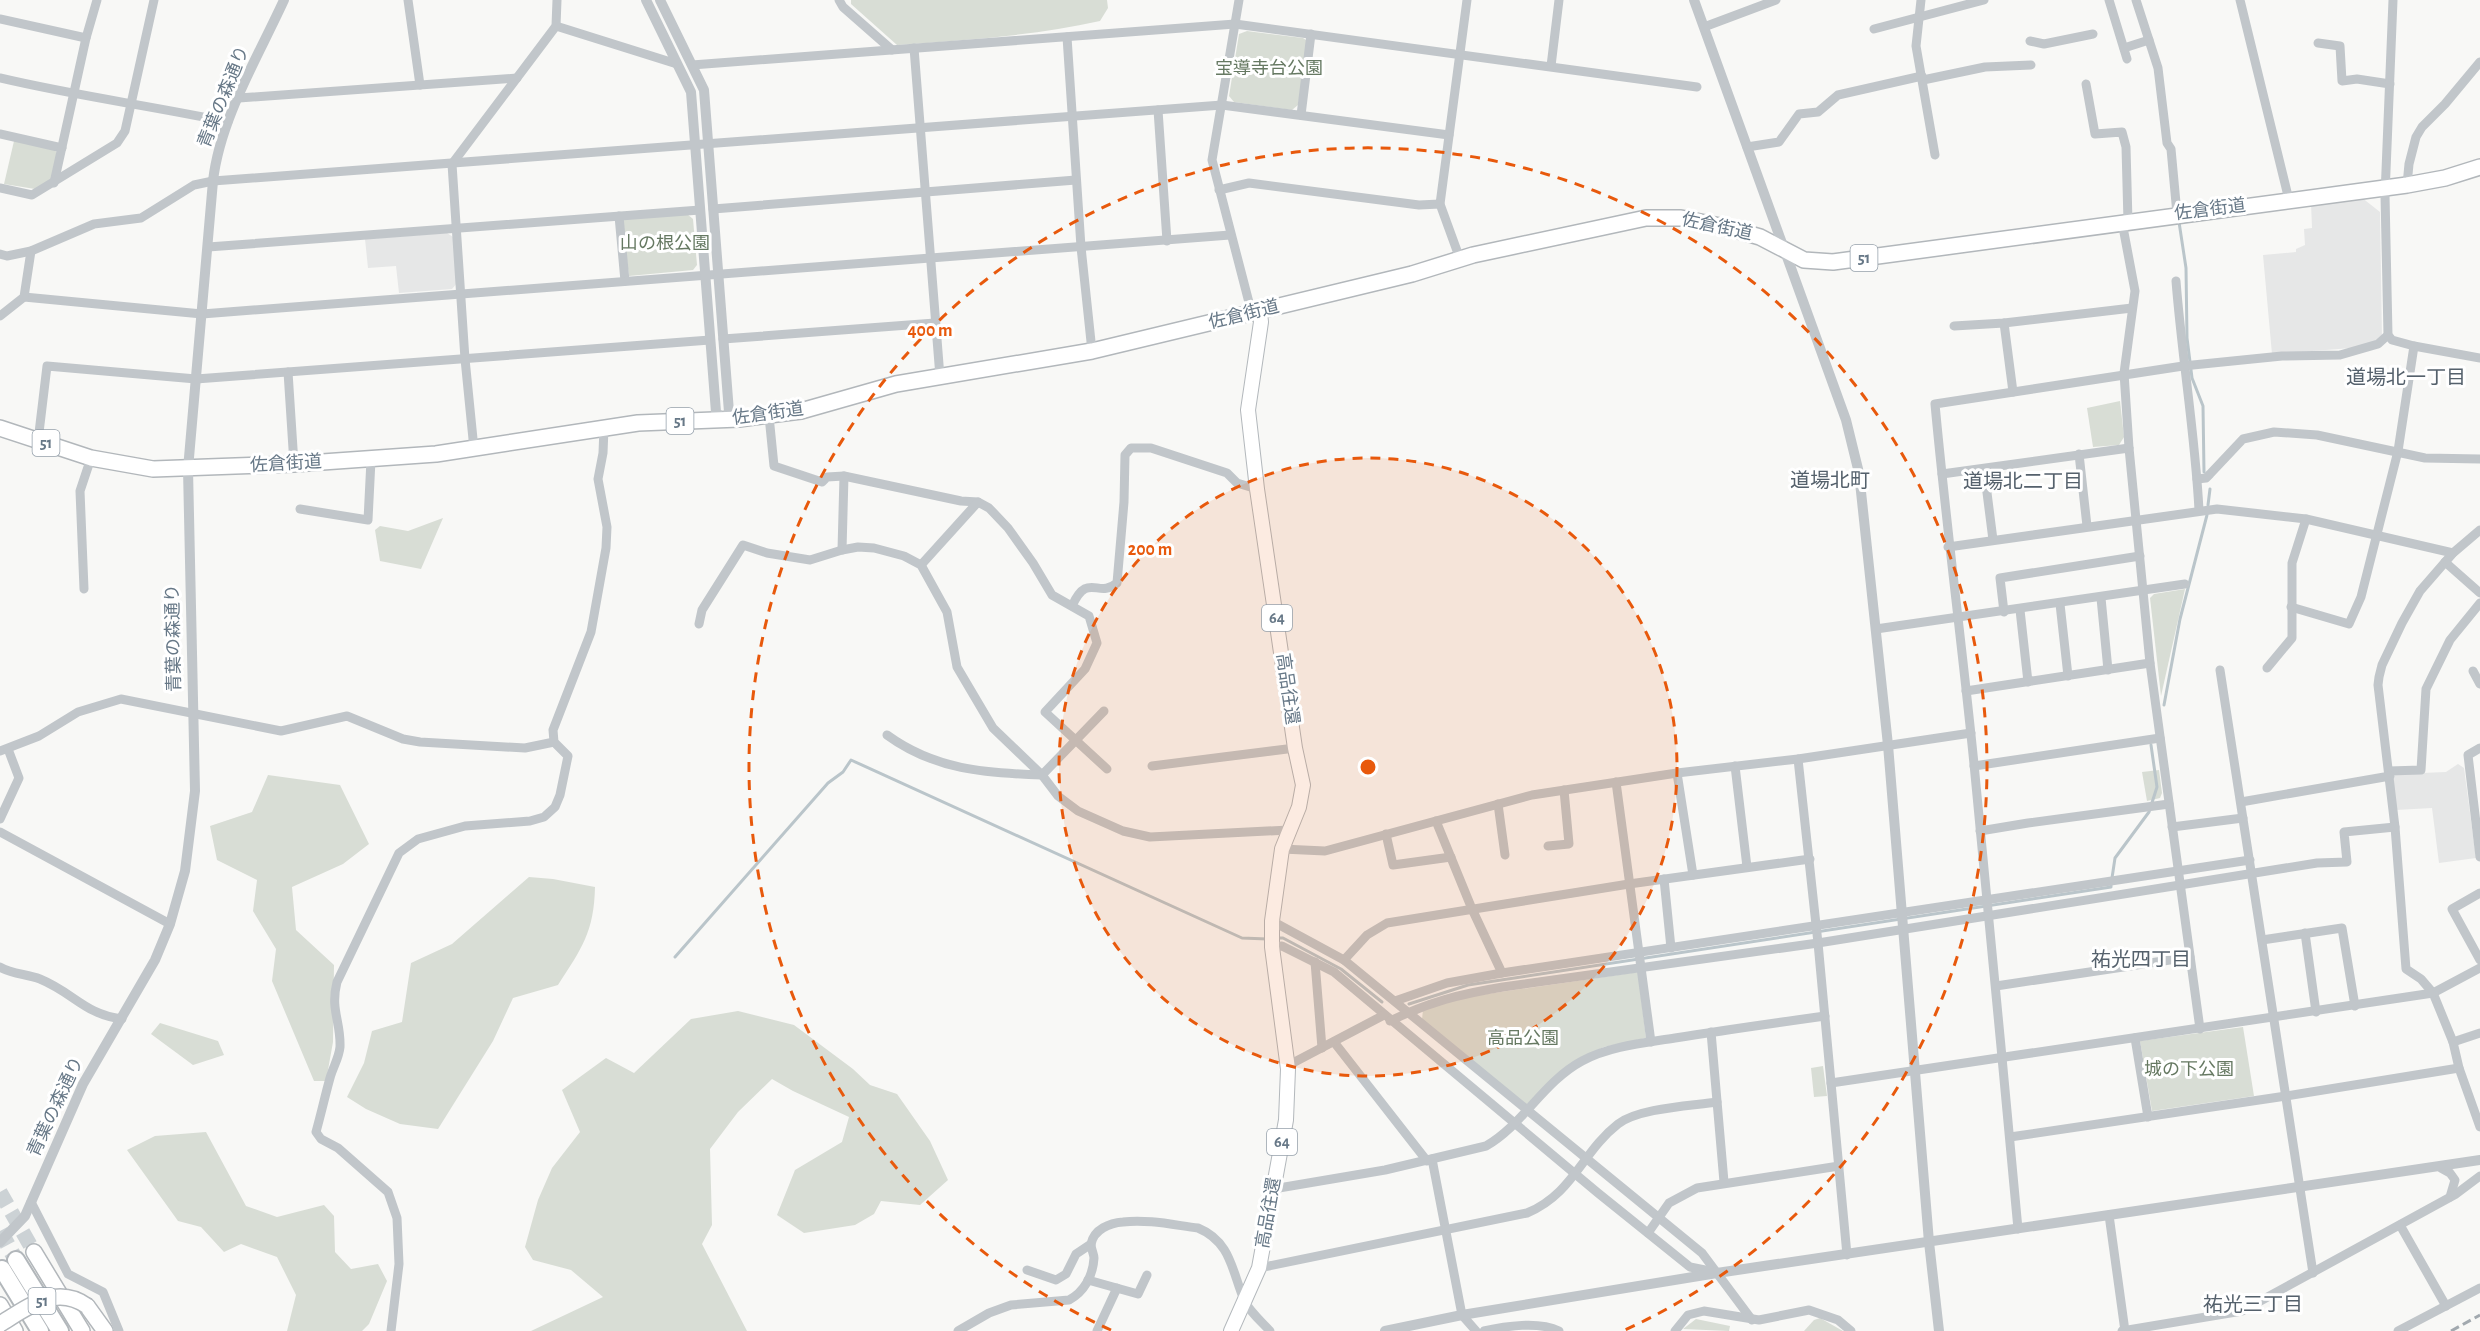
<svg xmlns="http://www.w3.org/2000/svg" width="2480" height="1331" viewBox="0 0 2480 1331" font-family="'Alegreya Sans','Noto Sans JP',sans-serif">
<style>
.built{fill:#e6e7e7}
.green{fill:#d8ddd5}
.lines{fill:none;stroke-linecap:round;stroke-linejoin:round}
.stream{stroke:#bac5ca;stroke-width:3}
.trunk-tunnel{stroke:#ccd2d5;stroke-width:15;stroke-dasharray:15 8;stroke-linecap:butt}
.motorway-tunnel{stroke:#ccd2d5;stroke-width:16;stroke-dasharray:16 8;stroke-linecap:butt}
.primary-casing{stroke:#b3b8bc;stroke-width:16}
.trunk-casing{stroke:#b2b7bb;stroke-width:18}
.motorway-casing{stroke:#b2b7bb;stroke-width:20}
.minor{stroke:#c1c6ca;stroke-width:9}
.tertiary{stroke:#c1c6ca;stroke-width:10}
.primary{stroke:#fff;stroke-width:14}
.trunk{stroke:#fff;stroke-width:15}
.motorway{stroke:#fff;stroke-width:16}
.rail{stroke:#a2a9af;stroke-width:3;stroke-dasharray:9 4.5;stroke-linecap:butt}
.trunk-bridge-casing{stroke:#b2b7bb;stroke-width:18;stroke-linecap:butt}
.trunk-bridge{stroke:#fff;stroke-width:15}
.ring{fill:none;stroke:#e8590c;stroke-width:3;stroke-dasharray:10 8}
.labels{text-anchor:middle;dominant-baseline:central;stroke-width:6;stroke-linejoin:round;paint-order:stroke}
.shield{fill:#fff;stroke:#95a0ab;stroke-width:1.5}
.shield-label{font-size:16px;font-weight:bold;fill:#677887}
.park-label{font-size:18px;fill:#667962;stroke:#fff}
.street-label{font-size:18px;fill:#677887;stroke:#fff}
.neighbourhood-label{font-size:20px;fill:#55616c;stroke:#fff}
.centre{fill:#e8590c;stroke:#fff;stroke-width:3}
.ring-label{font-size:18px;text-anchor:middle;font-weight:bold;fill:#e8590c;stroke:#fff;stroke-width:6;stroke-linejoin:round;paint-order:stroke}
</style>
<rect width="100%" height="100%" fill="#f8f8f6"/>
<g class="built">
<polygon points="2361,197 2380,212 2382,338 2365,347 2272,354 2263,255 2296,252 2296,249 2305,245 2304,229 2312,228 2311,203"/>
<polygon points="447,233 453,237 457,283 452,289 399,293 396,266 368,268 365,239"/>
<polygon points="2458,764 2464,768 2476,858 2439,863 2432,808 2396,810 2393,777 2396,774 2446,772"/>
</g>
<g class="green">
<path d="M851,0H1107L1108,8L1100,21C1033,36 965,40 897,45L851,4Z"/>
<polygon points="1247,31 1303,38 1309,42 1298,105 1292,110 1234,102 1229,96 1239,34"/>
<polygon points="14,141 55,150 57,154 51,179 35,189 4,184"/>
<polygon points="687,214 693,219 697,265 693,270 629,276 622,222 625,218"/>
<polygon points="2120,401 2124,437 2119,445 2093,447 2087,408"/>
<polygon points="443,518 421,569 380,561 375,530 380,526 408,531"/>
<polygon points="2185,589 2161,696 2150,598 2154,594"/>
<polygon points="2159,770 2162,793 2160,798 2147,801 2142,772"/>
<polygon points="268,775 340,785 369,844 343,864 292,887 296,930 334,965 333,1042 326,1081 314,1081 272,981 276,949 253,911 257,880 217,860 210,826 252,812"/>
<path d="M529,877L553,879L595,887C594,932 582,948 558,985L513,998L493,1041L438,1129L400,1124L366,1109L347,1097L364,1063L372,1031L402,1022L411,963L452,944Z"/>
<polygon points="1638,972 1646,1038 1604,1047 1579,1058 1526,1105 1422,1020 1423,1009 1460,998"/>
<polygon points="738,1011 794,1025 853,1069 870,1085 897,1094 930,1141 948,1180 920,1205 881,1201 874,1214 855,1225 804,1233 777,1215 795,1170 842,1142 849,1117 793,1091 772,1079 738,1112 710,1149 712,1225 702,1244 747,1331 531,1331 603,1297 571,1270 533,1260 525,1247 538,1200 552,1168 580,1132 562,1090 606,1058 634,1073 691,1019"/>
<polygon points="160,1023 218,1041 224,1055 193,1065 151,1034"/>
<polygon points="2243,1027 2254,1096 2152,1111 2140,1041"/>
<polygon points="1823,1066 1827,1096 1814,1097 1811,1068"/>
<polygon points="206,1132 246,1206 277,1217 324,1205 334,1216 335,1252 351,1269 378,1264 387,1281 369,1324 362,1331 287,1331 296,1295 277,1257 241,1244 224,1252 201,1227 178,1221 127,1150 155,1136"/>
<polygon points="1820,1318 1843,1331 1804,1331 1814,1320"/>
<polygon points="1696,1319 1730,1326 1729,1331 1683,1329"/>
</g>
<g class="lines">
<g class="stream">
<polyline points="2179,222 2186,268 2187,338 2192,378 2203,406 2204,472"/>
<polyline points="2208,505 2210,489"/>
<polyline points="2164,705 2180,619 2207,515"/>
<polyline points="2112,878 2115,858 2149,812 2157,787 2151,745"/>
<polyline points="1277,938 1283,938 1341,969 1382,1002"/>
<polyline points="675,957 828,783 843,772 851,760 1242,938 1267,939"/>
<polyline points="1409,1004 1468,985 2111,887 2111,884"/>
</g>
<polyline class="trunk-tunnel" points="0,1192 34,1252"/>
<polyline class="motorway-tunnel" points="0,1231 16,1260"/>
<g class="primary-casing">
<polyline id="primary" points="1231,1331 1259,1268 1286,1120 1288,1069 1272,947 1272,921 1282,849 1299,807 1303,785 1295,748 1257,489 1248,410 1261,322 1260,312"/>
</g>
<g class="trunk-casing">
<g id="trunk">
<polyline points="0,428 91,458 153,469 294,464 436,454 638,423 739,419 801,411 896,384 1092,351 1412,274 1473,255 1646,218 1681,218 1725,227 1760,237 1804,260 1833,262 2407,185 2445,178 2480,167"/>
<polyline points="34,1252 82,1331"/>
<polyline points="0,1305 15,1331"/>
<polyline points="87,1306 105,1331"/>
</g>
</g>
<g class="motorway-casing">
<g id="motorway">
<polyline points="16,1260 60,1331"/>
<polyline points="2,1269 40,1331"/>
</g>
</g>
<g class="minor">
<polyline points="408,0 420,85"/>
<polyline points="839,0 843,7 892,50"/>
<polyline points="1239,0 1212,160 1252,314"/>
<polyline points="1921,0 1916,46 1935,155"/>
<polyline points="2109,0 2127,59"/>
<polyline points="2136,0 2158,68 2167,143 2171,149 2177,214"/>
<polyline points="2240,0 2289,200"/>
<polyline points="0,19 86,38"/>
<polyline points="556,26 677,64"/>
<polyline points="1704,27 1776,0"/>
<polyline points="1874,29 1984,0"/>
<polyline points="1067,37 1081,247 1092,351"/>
<polyline points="2030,41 2044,44 2093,34"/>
<polyline points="2318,43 2340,46 2342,81 2357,79 2390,84"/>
<polyline points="914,48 940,377"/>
<polyline points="2124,48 2149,40"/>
<polyline points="692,65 1235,24 1697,87"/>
<polyline points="1551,66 1559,0"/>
<path d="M0,78C76,96 152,106 228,122"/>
<polyline points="1923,80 1985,67 2031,65"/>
<polyline points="2086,84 2095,134 2122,132 2126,147 2128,222"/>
<polyline points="239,98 517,78"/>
<polyline points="1158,110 1167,241"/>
<polyline points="1301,115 1311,34"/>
<polyline points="0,134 62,148"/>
<polyline points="1747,147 1779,142 1799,114 1818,112 1838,95 1922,76"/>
<polyline points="54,183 86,38 97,0"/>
<polyline points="2407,185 2409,164 2416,137 2422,127 2445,104 2480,62"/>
<polyline points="0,188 32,195 117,143 125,131 154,0"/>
<polyline points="1219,190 1249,183 1419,205 1440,204"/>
<polyline points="713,209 1076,180"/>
<polyline points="619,216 625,281"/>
<polyline points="2122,222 2135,291 2124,373 2129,448 2150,663 2200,1029"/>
<polyline points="208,247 700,210"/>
<polyline points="0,254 7,256 31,251 94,224 141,218 194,185 213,181 1222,105 1449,135"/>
<polyline points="1460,259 1440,204 1467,0"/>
<path d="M2176,281C2182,358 2195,433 2199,510"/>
<polyline points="24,297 202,314 1230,235"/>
<polyline points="0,316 24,297 31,251"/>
<polyline points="2004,323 2013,392"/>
<polyline points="1954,326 2004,323 2132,308"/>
<polyline points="723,339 935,323"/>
<polyline points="2414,346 2480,358"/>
<polyline points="288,372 294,464"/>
<polyline points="769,416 774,466 822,482 827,477 844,476 961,501 978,502 989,508 1008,528 1033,563 1052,595 1089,616 1097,643 1085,669 1045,712 1107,769"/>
<polyline points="38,441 47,366 196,379 710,340"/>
<polyline points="474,449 465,359 452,164 556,26 557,0"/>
<polyline points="2079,454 2087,526"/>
<polyline points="1984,469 1993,540"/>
<polyline points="1942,474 2129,448"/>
<polyline points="2197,479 2206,478 2210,474 2243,439 2274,432 2317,435 2425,458 2480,459"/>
<polyline points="300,509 368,520 371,460"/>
<polyline points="2480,530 2453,553 2420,591 2402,623 2382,665 2379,677 2378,685 2395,827 2406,969 2421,979 2433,993 2453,1042 2459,1068 2480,1127"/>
<polyline points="1948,547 2217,509 2306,519 2453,553"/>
<polyline points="842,550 844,476"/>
<polyline points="2445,562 2480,593"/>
<polyline points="921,565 978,502"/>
<polyline points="84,589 80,491 91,458"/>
<polyline points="2101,598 2108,670"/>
<polyline points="2060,604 2068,676"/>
<path d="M1072,606C1088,571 1098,599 1117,583L1124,502L1125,455L1131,448H1151L1227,473L1237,483L1257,489"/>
<polyline points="2291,607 2349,624 2361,597 2398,451 2414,346 2392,340 2388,335 2385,195 2393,0"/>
<polyline points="2020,610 2028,682"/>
<polyline points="2004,612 2000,578 2140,556"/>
<polyline points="699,624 702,610 743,545 767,553 810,560 842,550 858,547 874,548 904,556 921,565 947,612 957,667 993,728 1042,775 1058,796 1078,811 1123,831 1150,837 1289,830"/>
<polyline points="1876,629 2185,584"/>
<polyline points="2267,668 2292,638 2292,563 2306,519"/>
<polyline points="2220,670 2313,1273"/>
<polyline points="2473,671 2480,684"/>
<polyline points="1966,691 2150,663"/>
<path d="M887,735C935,770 985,773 1042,775L1104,711"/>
<polyline points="2480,748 2468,755 2480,857"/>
<polyline points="0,751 39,736 78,712 121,699 281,731 347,716 403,739 420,742 525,748 554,742"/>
<polyline points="1798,759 1818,943 1847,1255"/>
<polyline points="1152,766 1295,748"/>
<polyline points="1735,766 1747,867"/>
<polyline points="1974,766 2160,738"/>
<polyline points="2389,771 2421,770 2426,689 2450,640 2480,603"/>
<polyline points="1677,773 1693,875"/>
<polyline points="1616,782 1651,1042"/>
<polyline points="2241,802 2390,776"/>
<polyline points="1498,804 1505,855"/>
<polyline points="0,819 19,778 8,749"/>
<polyline points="1436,821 1472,909 1502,973"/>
<polyline points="2172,827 2243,818"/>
<polyline points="1980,831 2028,823 2169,804"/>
<polyline points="0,832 170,924"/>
<polyline points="1386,834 1393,865 1451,857"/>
<polyline points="1548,846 1569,844 1564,790"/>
<polyline points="1282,849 1325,851 1532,795 1677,773 1798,759 1971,733"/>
<polyline points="1664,879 1671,948"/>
<polyline points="2480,893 2452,909 2480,960"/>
<polyline points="1272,921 1344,960 1702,1253 1752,1320"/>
<polyline points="2305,933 2316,1012"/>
<polyline points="2262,940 2342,928 2355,1006"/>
<polyline points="1272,947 1282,946 1334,972 1598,1193 1690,1267 1715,1272"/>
<polyline points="1344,960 1367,935 1387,923 1629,884 1810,859"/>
<polyline points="1315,962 1322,1048"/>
<path d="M0,967C11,974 27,974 40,979C74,993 84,1014 122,1019"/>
<polyline points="1996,986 2190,957"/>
<polyline points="1395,1001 1447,983 1502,973 2250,860"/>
<path d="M1390,1021C1429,1002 1460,994 1503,987L1818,943L2317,863L2347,862L2344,832L2395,827"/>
<polyline points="1711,1032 1724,1182"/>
<polyline points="2135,1038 2148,1117"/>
<polyline points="1334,1042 1427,1161"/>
<polyline points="2453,1042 2480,1033"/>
<polyline points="1287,1066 1384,1015"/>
<polyline points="1831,1083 2433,993 2480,968"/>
<polyline points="2010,1137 2286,1096 2459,1068"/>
<polyline points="1432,1159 1462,1315 1476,1331"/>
<polyline points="2441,1168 2450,1173 2455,1180 2450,1197"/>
<path d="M1273,1189L1385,1170L1486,1146C1523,1125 1543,1082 1582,1061C1610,1046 1644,1043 1675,1038C1725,1030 1775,1023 1825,1016"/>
<polyline points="31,1202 68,1274 103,1292 119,1331"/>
<polyline points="2109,1215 2125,1331"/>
<polyline points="2400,1225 2446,1306"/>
<path d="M2018,1229C2003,1074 1990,919 1974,764C1962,644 1946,524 1935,404L2183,366L2282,356L2340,355L2378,344L2388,335"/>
<polyline points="1648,1233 1669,1203 1697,1188 1839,1166"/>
<path d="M1259,1268L1527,1213C1573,1194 1582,1152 1618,1124C1639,1108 1691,1106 1717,1102"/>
<polyline points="1027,1270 1056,1280 1066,1274 1076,1254 1091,1244"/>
<polyline points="1088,1280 1138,1294 1147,1275"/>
<path d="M391,1331L399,1264L397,1218L388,1192L338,1148L321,1139L316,1132C321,1114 325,1096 330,1078C333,1067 339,1058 340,1047C341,1021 330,1010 337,982L399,853L418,839L465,826L530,821L544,817L555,807L560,795L568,756L554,742L553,730L591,632L606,548L607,527L598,479L603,453L604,428"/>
<path d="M958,1331L989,1313L1011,1305L1069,1300C1084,1292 1093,1276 1094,1258C1094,1254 1091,1249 1091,1244C1094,1229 1110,1223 1123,1222C1147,1219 1174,1225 1198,1228C1232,1242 1232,1273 1245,1302C1251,1313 1262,1322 1270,1331"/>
<polyline points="1097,1331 1117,1288"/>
<path d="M1484,1331C1505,1326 1539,1321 1559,1331"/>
<polyline points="1675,1331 1688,1315 1704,1311 1759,1320 1809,1310 1838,1320 1851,1331"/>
<polyline points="2122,1331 2242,1311 2456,1194 2480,1176"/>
<polyline points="2398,1331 2480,1288"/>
</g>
<g class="tertiary">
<polyline points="646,0 691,92 716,412 724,420 729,412 704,90 660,0"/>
<polyline points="1694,0 1846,420 1859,473 1888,745 1929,1242 1939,1331"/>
<path d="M0,1242L25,1216L83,1084L155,960L170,924L185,871L195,791L188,469L213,181C220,119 258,57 284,0"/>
<polyline points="1385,1331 1462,1315 1717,1273 2480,1160"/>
</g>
<use href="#primary" class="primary"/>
<use href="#trunk" class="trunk"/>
<use href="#motorway" class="motorway"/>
<polyline class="rail" points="2451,1331 2480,1315"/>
<g class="trunk-bridge-casing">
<path id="trunk-bridge" d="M0,1324C28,1307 56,1284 87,1306"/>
</g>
<use href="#trunk-bridge" class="trunk-bridge"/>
</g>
<circle cx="1368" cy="767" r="309" fill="#e8590c" fill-opacity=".12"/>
<g class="ring">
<circle cx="1368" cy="767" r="309"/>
<path d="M1111 1330A619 619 0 1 1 1625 1330"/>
</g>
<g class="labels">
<g class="shield">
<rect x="1850.5" y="245" width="27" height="26" rx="4.5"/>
<rect x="666.5" y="408" width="27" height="26" rx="4.5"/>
<rect x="32.5" y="430" width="27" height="26" rx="4.5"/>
<rect x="1262" y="605" width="30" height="26" rx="4.5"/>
<rect x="1267" y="1129" width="30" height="26" rx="4.5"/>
<rect x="28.5" y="1288" width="27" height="26" rx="4.5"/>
</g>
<g class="shield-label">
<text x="1864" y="258">51</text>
<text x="680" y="421">51</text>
<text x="46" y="443">51</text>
<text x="1277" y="618">64</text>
<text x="1282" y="1142">64</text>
<text x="42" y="1301">51</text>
</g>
<g class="park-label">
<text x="1269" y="69">宝導寺台公園</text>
<text x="665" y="244">山の根公園</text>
<text x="1523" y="1039">高品公園</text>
<text x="2189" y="1070">城の下公園</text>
</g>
<g class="street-label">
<text transform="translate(224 97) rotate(-68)">青葉の森通り</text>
<text transform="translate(2210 210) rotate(-7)">佐倉街道</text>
<text transform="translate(1717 227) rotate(12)">佐倉街道</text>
<text transform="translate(1244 315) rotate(-14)">佐倉街道</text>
<text transform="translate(768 414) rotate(-8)">佐倉街道</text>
<text transform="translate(286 464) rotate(-3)">佐倉街道</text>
<text transform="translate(174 638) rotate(-91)">青葉の森通り</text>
<text transform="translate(1287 689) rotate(82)">高品往還</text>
<text transform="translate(56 1107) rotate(-65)">青葉の森通り</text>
<text transform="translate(1269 1213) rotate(-80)">高品往還</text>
</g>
<g class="neighbourhood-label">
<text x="2406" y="378">道場北一丁目</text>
<text x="1830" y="481">道場北町</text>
<text x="2023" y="482">道場北二丁目</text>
<text x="2141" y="960">祐光四丁目</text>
<text x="2253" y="1305">祐光三丁目</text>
</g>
</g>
<circle cx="1368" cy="767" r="9" class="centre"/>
<g class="ring-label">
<text x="930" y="336">400 m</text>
<text x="1150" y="555">200 m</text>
</g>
</svg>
